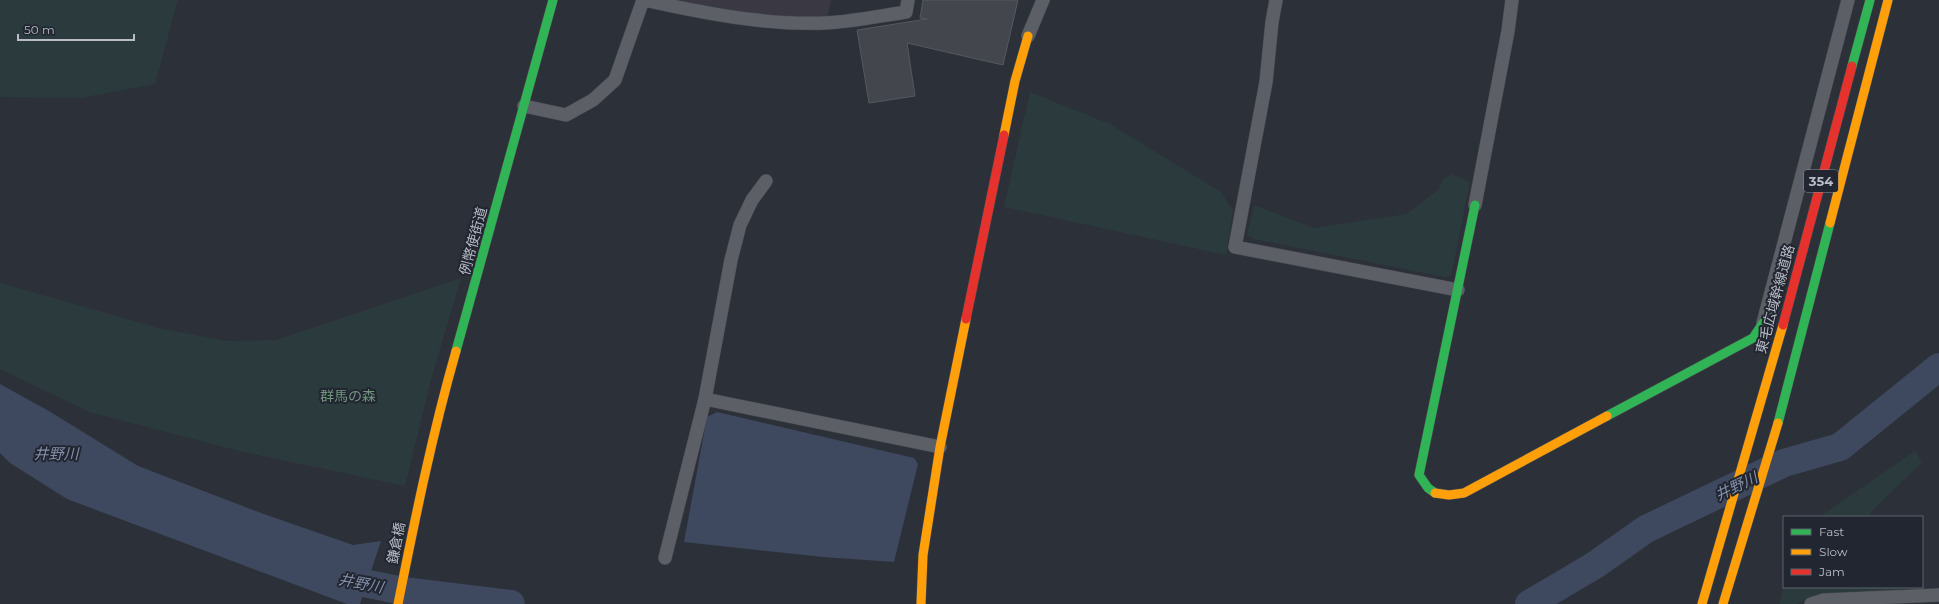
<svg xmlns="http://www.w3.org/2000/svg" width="1939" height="604" viewBox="0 0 1939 604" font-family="Montserrat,'Noto Sans JP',sans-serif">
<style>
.medical{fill:#3a3843}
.green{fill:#2b3a3d}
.water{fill:#3e495f}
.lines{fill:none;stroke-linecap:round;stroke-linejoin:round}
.river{stroke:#3e495f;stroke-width:28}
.building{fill:#43474d;stroke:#55585f}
.street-casing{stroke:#484b51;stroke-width:14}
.fast-casing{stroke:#4a4d54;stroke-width:10}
.slow-casing{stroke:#4a4d54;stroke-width:10}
.jam-casing{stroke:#4a4d54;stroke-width:10}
.street{stroke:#5c5f66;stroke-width:13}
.fast{stroke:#30b455;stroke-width:9}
.slow{stroke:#ff9f0a;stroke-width:9}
.jam{stroke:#e5322d;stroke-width:9}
.labels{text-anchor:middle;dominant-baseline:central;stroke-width:4;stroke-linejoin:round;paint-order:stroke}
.shield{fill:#212631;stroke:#8b8f9a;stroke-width:1}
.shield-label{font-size:13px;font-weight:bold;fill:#b8bcc7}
.street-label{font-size:14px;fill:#b8bcc7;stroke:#212631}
.park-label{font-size:14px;fill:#72957e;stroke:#212631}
.water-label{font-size:15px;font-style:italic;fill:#8490aa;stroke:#212631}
</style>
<rect width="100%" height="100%" fill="#2c3038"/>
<polygon class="medical" points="655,0 831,0 827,20 797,22"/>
<g class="green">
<polygon points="0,0 178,0 155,84 81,98 0,97"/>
<polygon points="1030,92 1110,124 1221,192 1233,210 1226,255 1004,207"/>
<polygon points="1452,174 1470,182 1451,276 1445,277 1253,239 1247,235 1254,205 1314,228 1406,214 1439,189 1443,179"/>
<polygon points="461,278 431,380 405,486 243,452 89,412 0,369 0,283 162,329 228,341 276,340"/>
<polygon points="1915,451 1922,462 1871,512 1871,517 1819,517"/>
<polygon points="1784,585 1784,587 1902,587 1899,594 1814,597 1796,604 1779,604"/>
</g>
<g class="water">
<polygon points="0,384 49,411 138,466 261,513 353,545 381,541 360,604 347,604 67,499 10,463 0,453"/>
<polygon points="717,412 914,458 918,464 894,562 823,557 684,542 707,417"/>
</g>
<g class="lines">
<g class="river">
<polyline points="330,576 403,591 511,604"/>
<polyline points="1529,604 1595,565 1646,529 1784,463 1840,447 1939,367"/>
</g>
</g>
<polygon class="building" points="923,0 1018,0 1003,65 907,43 915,96 869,103 857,30 927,19 920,18"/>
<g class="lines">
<g class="street-casing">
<g id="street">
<path d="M644,0C703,13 763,25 824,23C851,22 879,16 906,12L908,0"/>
<polyline points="1276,0 1272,22 1266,82 1235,247 1458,290"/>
<polyline points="1028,36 1043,0"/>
<polyline points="524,106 566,115 593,100 615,80 643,0"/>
<polyline points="1475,205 1508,31 1512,0"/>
<polyline points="1763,323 1848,0"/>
<polyline points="705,399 940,447"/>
<polyline points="665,558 705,399 731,260 740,225 752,200 766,181"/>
<polyline points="1811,604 1824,600 1939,595"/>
</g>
</g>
<g class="fast-casing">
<g id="fast">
<polyline points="1852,66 1870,0"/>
<polyline points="456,351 553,0"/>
<polyline points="1607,416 1753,338 1763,323"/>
<polyline points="1778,423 1830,223"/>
<polyline points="1435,493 1428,488 1419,475 1475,205"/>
</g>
</g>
<g class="slow-casing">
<g id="slow">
<polyline points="1004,135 1015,81 1028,36"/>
<polyline points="1830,223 1888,0"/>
<polyline points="1435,493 1449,495 1464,493 1607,416"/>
<path d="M398,604C415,519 432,435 456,351"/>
<polyline points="921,604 923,555 940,447 966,319"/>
<polyline points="1702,604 1783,325"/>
<polyline points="1723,604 1778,423"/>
</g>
</g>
<g class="jam-casing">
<g id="jam">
<polyline points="966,319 1004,135"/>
<polyline points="1783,325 1852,66"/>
</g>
</g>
<use href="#street" class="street"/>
<use href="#fast" class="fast"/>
<use href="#slow" class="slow"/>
<use href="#jam" class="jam"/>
</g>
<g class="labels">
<rect class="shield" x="1804" y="170" width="34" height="22" rx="3"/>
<g class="shield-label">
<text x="1821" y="181">354</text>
</g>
<g class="street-label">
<text transform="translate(473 241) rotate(-75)">例幣使街道</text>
<text transform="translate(1775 299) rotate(-75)">東毛広域幹線道路</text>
<text transform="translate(396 543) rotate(-79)">鎌倉橋</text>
</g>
<g class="park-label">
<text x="348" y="396">群馬の森</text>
</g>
<g class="water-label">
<text x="56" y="453">井野川</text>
<text transform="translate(1736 486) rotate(-26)">井野川</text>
<text transform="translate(361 583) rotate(11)">井野川</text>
</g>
</g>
<rect x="1783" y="516" width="140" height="72" fill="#212631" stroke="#5d626d"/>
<rect x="1791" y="529" width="20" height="6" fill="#30b455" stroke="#5d626d"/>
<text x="1819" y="536" font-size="12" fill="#b8bcc7">Fast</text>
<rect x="1791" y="549" width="20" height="6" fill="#ff9f0a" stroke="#5d626d"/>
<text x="1819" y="556" font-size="12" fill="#b8bcc7">Slow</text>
<rect x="1791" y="569" width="20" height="6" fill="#e5322d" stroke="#5d626d"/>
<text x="1819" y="576" font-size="12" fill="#b8bcc7">Jam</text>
<path d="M18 34v6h116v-6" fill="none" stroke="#b8bcc7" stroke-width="2"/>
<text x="24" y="34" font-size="12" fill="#b8bcc7" stroke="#212631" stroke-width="3" paint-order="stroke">50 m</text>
</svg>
